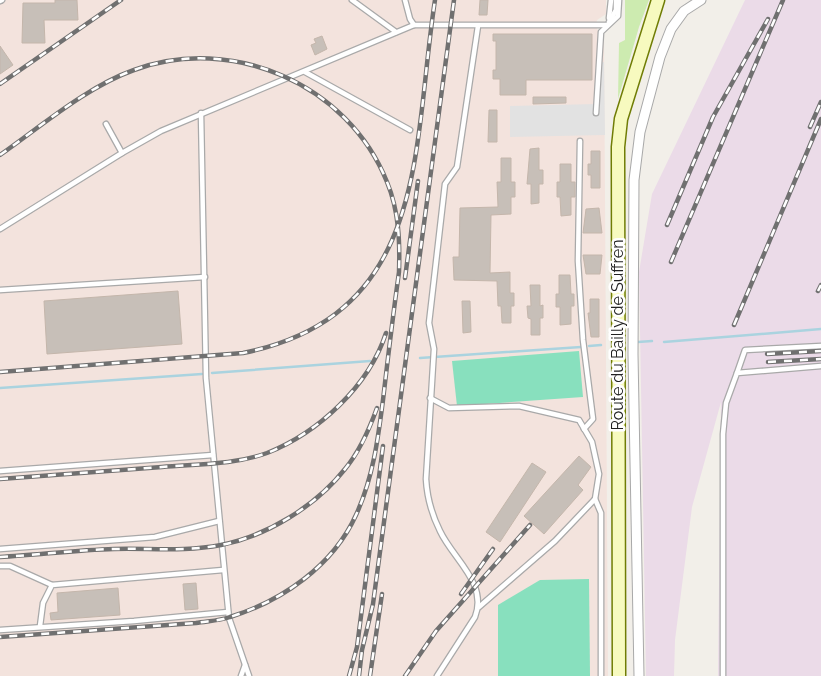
<svg xmlns="http://www.w3.org/2000/svg" width="821" height="676" viewBox="0 0 821 676" font-family="Raleway,sans-serif">
<style>
.industrial{fill:#ebdbe8}
.military{fill:#f3e3dd}
.grass{fill:#cdebb0}
.pitch{fill:#88e0be}
.parking{fill:#e2e2e2}
.lines{fill:none;stroke-linecap:round;stroke-linejoin:round}
.stream{stroke:#aad3df;stroke-width:2.5}
.building{fill:#c7bfb8;stroke:#c4b6ab}
.lane-casing{stroke:#a9a9a9;stroke-width:7}
.street-casing{stroke:#a9a9a9;stroke-width:11}
.secondary-casing{stroke:#707d05;stroke-width:15}
.lane{stroke:#fff;stroke-width:4.5}
.street{stroke:#fff;stroke-width:9}
.secondary{stroke:#f7fabf;stroke-width:12}
.rail-casing{stroke:#707070;stroke-width:4.5}
.rail{stroke:#fff;stroke-width:2.5;stroke-dasharray:8;stroke-linecap:butt}
.labels{text-anchor:middle;dominant-baseline:central;stroke-width:5;stroke-linejoin:round;paint-order:stroke}
.street-label{font-size:16px;fill:#222;stroke:#fff}
</style>
<rect width="100%" height="100%" fill="#f2efe9"/>
<polygon class="industrial" points="745,0 821,0 821,676 718,676 721,402 692,507 675,640 674,676 646,676 639,272 652,194"/>
<polygon class="military" points="0,0 606,0 606,14 597,20 596,25 597,29 604,35 608,676 0,676"/>
<polygon class="grass" points="625,0 649,0 639,27 618,99 619,43 625,40"/>
<g class="pitch">
<polygon points="579,351 583,397 457,406 452,361"/>
<polygon points="589,579 590,676 498,676 498,605 540,580"/>
</g>
<polygon class="parking" points="604,62 605,135 510,137 510,106 597,104 598,63"/>
<g class="lines">
<g class="stream">
<polyline points="638,342 652,341"/>
<polyline points="664,342 821,329"/>
<polyline points="589,346 601,345"/>
<polyline points="420,358 581,347"/>
<polyline points="212,373 370,361"/>
<polyline points="0,388 202,374"/>
</g>
</g>
<g class="building">
<polygon points="55,0 77,0 78,20 44,20 45,43 22,43 23,3 55,3"/>
<polygon points="480,0 488,0 487,15 479,15"/>
<polygon points="493,34 592,34 592,80 526,80 526,95 500,95 500,79 493,79 493,70 496,70 496,41 493,41"/>
<polygon points="322,36 327,49 315,55 311,45 316,43 314,39"/>
<polygon points="0,46 13,65 0,74"/>
<polygon points="533,97 566,97 566,103 533,104"/>
<polygon points="489,110 497,110 497,142 488,142"/>
<polygon points="539,148 539,170 543,170 543,184 539,184 539,203 531,204 531,184 527,184 530,149"/>
<polygon points="591,151 600,151 600,188 591,188 591,175 588,175 588,164 591,164"/>
<polygon points="501,158 511,158 511,182 515,182 515,197 511,197 511,214 491,215 490,273 510,272 510,293 514,293 514,306 511,306 511,323 502,323 501,306 498,306 497,281 454,280 453,257 459,257 460,208 498,207 497,182 501,182"/>
<polygon points="560,164 571,164 571,182 575,182 575,197 571,197 571,215 561,216 560,197 557,197 557,182 560,182"/>
<polygon points="599,208 602,233 583,233 586,209"/>
<polygon points="583,255 602,255 600,274 586,274"/>
<polygon points="559,275 570,275 571,294 574,294 574,306 571,306 571,324 560,325 560,307 556,307 556,294 559,294"/>
<polygon points="530,285 540,285 540,306 543,305 543,318 540,318 540,335 531,335 531,319 528,318 527,306 531,306"/>
<polygon points="178,291 182,344 47,354 44,301"/>
<polygon points="590,299 599,299 599,337 591,337 588,313 590,313"/>
<polygon points="462,301 470,301 471,332 463,333"/>
<polygon points="579,456 591,467 578,485 583,490 544,534 524,516"/>
<polygon points="532,463 546,472 500,542 486,532"/>
<polygon points="196,583 198,609 185,610 183,584"/>
<polygon points="118,588 120,615 51,620 50,613 58,612 57,593"/>
</g>
<g class="lines">
<g class="lane-casing">
<g id="lane">
<polyline points="352,0 396,32"/>
<polyline points="405,0 410,19 414,25"/>
<polyline points="0,1 2,0"/>
<polyline points="609,18 611,0"/>
<polyline points="609,22 616,10 616,0"/>
<polyline points="305,72 410,130"/>
<polyline points="201,113 206,378 229,618 249,676"/>
<polyline points="596,113 601,32 618,16 619,0"/>
<polyline points="106,124 122,153"/>
<polyline points="580,141 578,261 583,340 593,419 584,429"/>
<polyline points="0,229 122,153 161,131 414,25 607,25"/>
<polyline points="0,290 205,277"/>
<polyline points="737,373 745,350 821,346"/>
<polyline points="430,398 449,408 519,406 579,420 592,442 599,474 595,499 555,541 479,607"/>
<polyline points="0,471 213,455"/>
<polyline points="595,499 601,513 601,676"/>
<polyline points="0,549 155,537 219,521"/>
<polyline points="0,566 10,566 52,585"/>
<polyline points="40,626 43,603 52,585 223,570"/>
<polyline points="0,630 134,621 228,612"/>
<polyline points="241,676 245,665"/>
<path d="M437,676L475,617C488,583 453,559 440,531C432,515 427,497 426,479L434,349L429,323L445,184L457,167L478,26"/>
<polyline points="723,676 723,434 726,403 737,373 821,366"/>
</g>
</g>
<g class="street-casing">
<polyline id="street" points="639,676 633,354 634,180 640,132 660,57 671,29 684,11 701,0"/>
</g>
<g class="secondary-casing">
<polyline id="secondary" points="619,676 618,147 621,119 658,0"/>
</g>
<use href="#lane" class="lane"/>
<use href="#street" class="street"/>
<use href="#secondary" class="secondary"/>
<g class="rail-casing">
<g id="rail">
<polyline points="0,84 121,0"/>
<polyline points="810,127 821,102"/>
<path d="M0,155C40,127 88,86 134,70C232,34 348,84 387,182C399,211 400,242 399,272C393,315 388,357 383,400C378,439 373,478 356,515C333,566 282,601 230,617C219,621 207,621 196,623L0,637"/>
<polyline points="667,225 713,117 768,19"/>
<polyline points="671,262 783,0"/>
<polyline points="405,278 418,181"/>
<polyline points="818,291 821,285"/>
<polyline points="734,325 821,119"/>
<polyline points="767,354 821,351"/>
<polyline points="768,362 821,359"/>
<path d="M0,372L243,353C430,315 412,149 435,0"/>
<path d="M0,479C54,475 108,471 162,467C196,464 234,465 267,453C318,433 369,386 386,333"/>
<path d="M0,557C38,555 76,550 114,549C150,548 185,552 221,545C267,536 316,506 345,469C360,451 369,430 377,408"/>
<polyline points="461,594 493,549"/>
<polyline points="349,676 357,647 383,446"/>
<polyline points="359,676 362,650 373,604 454,0"/>
<polyline points="370,676 382,594"/>
<polyline points="405,676 436,631 530,525"/>
</g>
</g>
<use href="#rail" class="rail"/>
</g>
<g class="labels">
<g class="street-label">
<text transform="translate(617 335) rotate(-90)">Route du Bailly de Suffren</text>
</g>
</g>
</svg>
